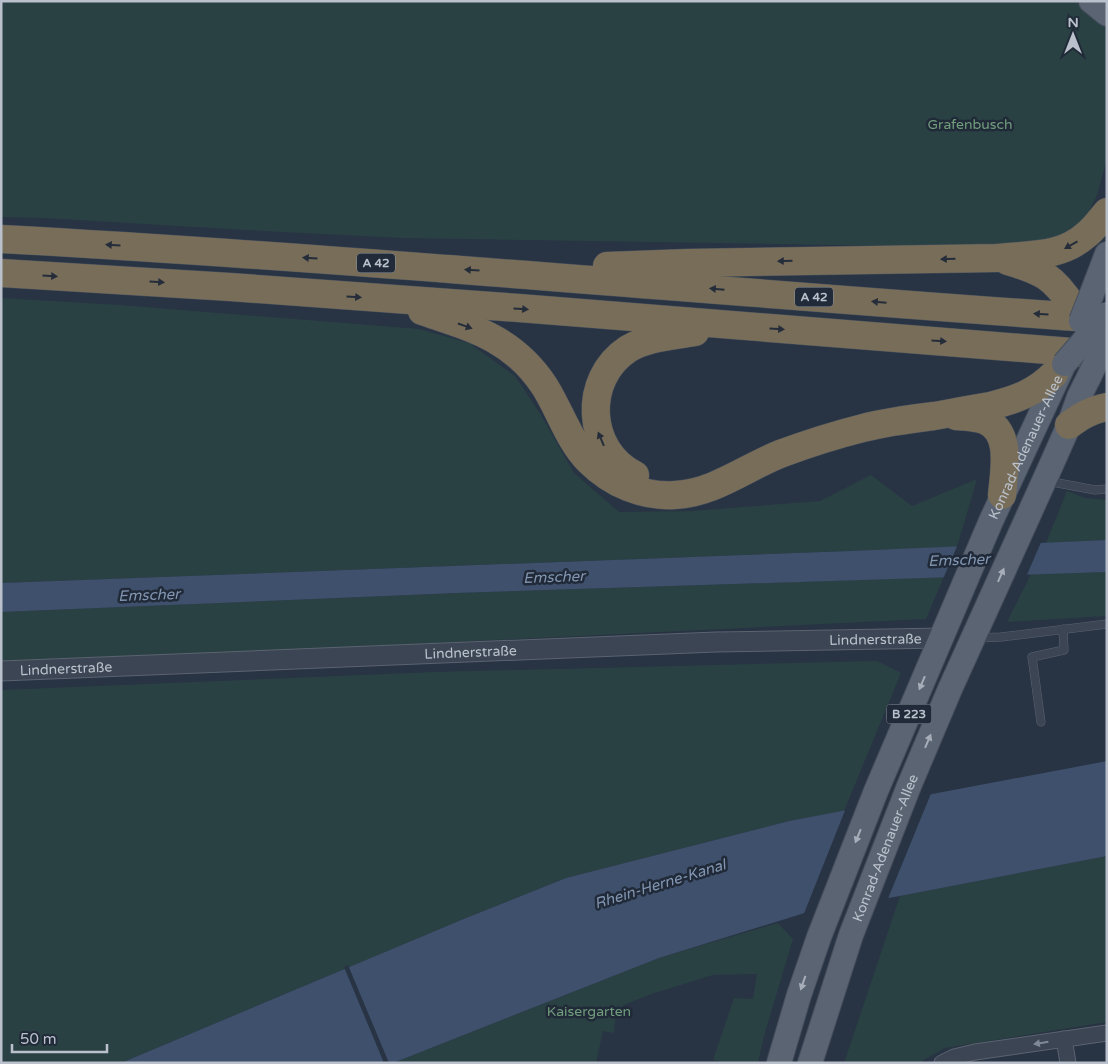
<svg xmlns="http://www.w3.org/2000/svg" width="1108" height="1064" viewBox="0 0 1108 1064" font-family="'Varela Round',sans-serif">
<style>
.green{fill:#2a4144}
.water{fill:#3e506c}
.pier{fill:#283343}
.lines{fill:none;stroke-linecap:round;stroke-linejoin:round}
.service-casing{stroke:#5b6370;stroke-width:9}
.minor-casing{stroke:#5b6370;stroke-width:17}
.tertiary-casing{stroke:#5b6370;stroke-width:21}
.primary-casing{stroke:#464e5c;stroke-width:26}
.motorway-casing{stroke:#47505d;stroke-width:29}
.service{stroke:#3c4553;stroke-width:8}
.minor{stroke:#3c4553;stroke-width:15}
.tertiary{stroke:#3c4553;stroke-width:19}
.primary{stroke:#5a6472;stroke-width:24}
.motorway{stroke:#786d59;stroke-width:28}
.primary-bridge-casing{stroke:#464e5c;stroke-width:26;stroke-linecap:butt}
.primary-bridge{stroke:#5a6472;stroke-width:24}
.oneway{fill:#252d3a}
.oneway2{fill:#a7aeba}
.oneway3{fill:#818996}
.labels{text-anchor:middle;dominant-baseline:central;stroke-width:5;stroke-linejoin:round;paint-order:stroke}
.shield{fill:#212a38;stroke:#8c94a0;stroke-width:1}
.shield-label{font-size:12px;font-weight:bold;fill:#bac1cc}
.park-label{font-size:14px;fill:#719d7c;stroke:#212a38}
.street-label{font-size:14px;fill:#bac1cc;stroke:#212a38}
.water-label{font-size:15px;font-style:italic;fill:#8296b2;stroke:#212a38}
</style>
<rect width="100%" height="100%" fill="#283343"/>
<g class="green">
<polygon points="1,1 1107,1 1107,159 1097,195 1077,236 1023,248 402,238 246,230 44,218 1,217"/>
<polygon points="1,298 120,305 419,329 469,343 515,376 541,415 574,473 619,512 692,511 820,501 871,475 912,506 977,479 957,547 1,583"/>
<polygon points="1067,491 1085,498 1107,500 1107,540 1046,543"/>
<polygon points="1107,572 1107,616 1007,622 1031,574"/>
<polygon points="944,577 926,619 45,662 1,662 1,612 457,593"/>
<polygon points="877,661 901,673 844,811 789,821 566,878 466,918 121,1063 1,1063 1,690 433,672"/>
<polygon points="1107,856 1107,1022 945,1048 922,1061 921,1063 844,1063 900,896"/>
<polygon points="778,923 793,939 764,1036 758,1063 730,1063 713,1060 734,998 753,999 757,974 713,975 651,994 624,1005 616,1012 614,1033 603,1031 596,1063 393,1063 659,958"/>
</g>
<g class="water">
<polygon points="1107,540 1107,572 457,593 1,612 1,583 850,551"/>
<polygon points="1107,761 1107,856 900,896 808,912 659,958 393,1063 121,1063 466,918 566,878 789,821"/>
</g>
<g class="pier">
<polygon points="1042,540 1026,577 943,579 958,544"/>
<polygon points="932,791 887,901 803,916 846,808"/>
<polygon points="348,965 389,1063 384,1063 344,967"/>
</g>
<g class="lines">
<g class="service-casing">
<g id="service">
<polyline points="1047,481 1095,490 1107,489"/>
<polyline points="977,638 1001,637 1107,624"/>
<polyline points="1041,722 1032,657 1064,650 1063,629"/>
</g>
</g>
<g class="minor-casing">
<g id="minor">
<polyline points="1064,1039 1068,1063"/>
<polyline points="942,1063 954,1057 975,1052 1107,1033"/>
</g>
</g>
<g class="tertiary-casing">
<g id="tertiary">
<path id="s1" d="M1,671L716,642L941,638"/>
</g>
</g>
<g class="primary-casing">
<g id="primary">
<polyline points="1091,1 1107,14"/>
<polyline points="1091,296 1107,254"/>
<path id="s2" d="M779,1063L799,995L819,937L876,791L991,521L1063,366"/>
<path id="s3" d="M810,1063L851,935L909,786L950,689L1049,470L1069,425L1079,397L1089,377"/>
</g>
</g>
<g class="motorway-casing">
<g id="motorway">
<path d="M1,239C370,259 738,294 1107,319"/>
<path d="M1008,261C1042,271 1054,277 1073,307"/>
<path d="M607,266L687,263L997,258C1029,254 1060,258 1086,235C1094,229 1100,220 1107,212"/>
<polyline points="1,273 230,287 519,308 1097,354"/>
<path d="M422,311C473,328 514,339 545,387C560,411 569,441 589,461C612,484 643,497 675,495C714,493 745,468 780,454C807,444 835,435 863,428C886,422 910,419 934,416C952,413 971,409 990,406C1015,400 1035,393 1054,374"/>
<path d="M956,416C965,417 975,417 984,420C1013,431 1004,471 1002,495"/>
<path d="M1069,425C1081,416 1091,410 1107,407"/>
<path d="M635,475C586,451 582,379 628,349C648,337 673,336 695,332"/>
</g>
</g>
<use href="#service" class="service"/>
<use href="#minor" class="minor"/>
<use href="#tertiary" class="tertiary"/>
<use href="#primary" class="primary"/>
<use href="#motorway" class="motorway"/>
<g class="primary-bridge-casing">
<g id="primary-bridge">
<polyline points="1081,321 1091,296"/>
<polyline points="1064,364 1107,314"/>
<polyline points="1089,377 1107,338"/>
</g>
</g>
<use href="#primary-bridge" class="primary-bridge"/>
</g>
<defs><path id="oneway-solid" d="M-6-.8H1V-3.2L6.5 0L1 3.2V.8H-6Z" transform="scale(1.25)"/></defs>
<g class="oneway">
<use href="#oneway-solid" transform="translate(113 245) rotate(-176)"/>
<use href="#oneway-solid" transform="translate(1071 245) rotate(151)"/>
<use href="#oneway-solid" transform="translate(310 258) rotate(-176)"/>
<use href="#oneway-solid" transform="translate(948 259) rotate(179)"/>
<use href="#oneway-solid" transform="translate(785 261) rotate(179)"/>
<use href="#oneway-solid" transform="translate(472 270) rotate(-176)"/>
<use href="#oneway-solid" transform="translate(50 276) rotate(3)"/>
<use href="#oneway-solid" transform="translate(157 282) rotate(4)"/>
<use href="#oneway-solid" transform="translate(717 289) rotate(-175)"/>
<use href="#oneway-solid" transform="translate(354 297) rotate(4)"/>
<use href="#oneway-solid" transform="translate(879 302) rotate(-175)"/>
<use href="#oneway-solid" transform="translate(521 309) rotate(4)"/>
<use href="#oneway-solid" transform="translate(1041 314) rotate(-176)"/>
<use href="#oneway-solid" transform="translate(465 326) rotate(19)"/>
<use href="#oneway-solid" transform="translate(777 329) rotate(4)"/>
<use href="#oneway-solid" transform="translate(939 341) rotate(4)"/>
<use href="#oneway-solid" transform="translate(601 439) rotate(-113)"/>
</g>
<g class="oneway2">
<use href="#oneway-solid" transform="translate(1001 575) rotate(-66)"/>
<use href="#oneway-solid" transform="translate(922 683) rotate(113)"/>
<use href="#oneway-solid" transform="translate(928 741) rotate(-67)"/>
<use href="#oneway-solid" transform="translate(858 836) rotate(112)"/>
<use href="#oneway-solid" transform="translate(803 983) rotate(109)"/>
</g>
<use class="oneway3" href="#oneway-solid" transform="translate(1041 1043) rotate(171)"/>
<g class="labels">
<g class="shield">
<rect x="357" y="253.5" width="38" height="19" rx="4"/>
<rect x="795" y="287.5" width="38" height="19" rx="4"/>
<rect x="886.5" y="704.5" width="45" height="19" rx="4"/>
</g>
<g class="shield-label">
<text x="376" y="263">A 42</text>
<text x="814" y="297">A 42</text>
<text x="909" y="714">B 223</text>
</g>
<g class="park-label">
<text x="970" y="124">Grafenbusch</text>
<text x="589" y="1011">Kaisergarten</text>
</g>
<g class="street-label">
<text stroke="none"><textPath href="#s2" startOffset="664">Konrad-Adenauer-Allee</textPath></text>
<text stroke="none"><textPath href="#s1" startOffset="875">Lindnerstraße</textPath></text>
<text stroke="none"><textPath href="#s1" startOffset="470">Lindnerstraße</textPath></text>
<text stroke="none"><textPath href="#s1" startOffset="65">Lindnerstraße</textPath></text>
<text stroke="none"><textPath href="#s3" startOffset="228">Konrad-Adenauer-Allee</textPath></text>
</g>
<g class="water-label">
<text transform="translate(959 560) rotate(-2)">Emscher</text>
<text transform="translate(554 577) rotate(-2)">Emscher</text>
<text transform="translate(149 595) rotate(-2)">Emscher</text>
<text transform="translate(660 884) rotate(-17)">Rhein-Herne-Kanal</text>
</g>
</g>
<rect width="1108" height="1064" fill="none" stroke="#bac1cc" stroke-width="5"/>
<g transform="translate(1073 35)" stroke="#212a38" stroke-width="4" paint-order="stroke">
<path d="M0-4L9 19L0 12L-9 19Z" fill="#bac1cc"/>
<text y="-8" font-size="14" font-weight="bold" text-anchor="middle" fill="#bac1cc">N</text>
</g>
<path d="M12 1044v8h95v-8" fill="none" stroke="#bac1cc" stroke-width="2.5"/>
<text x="20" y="1044" font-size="15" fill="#bac1cc" stroke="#212a38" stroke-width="4" paint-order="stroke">50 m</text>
</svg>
